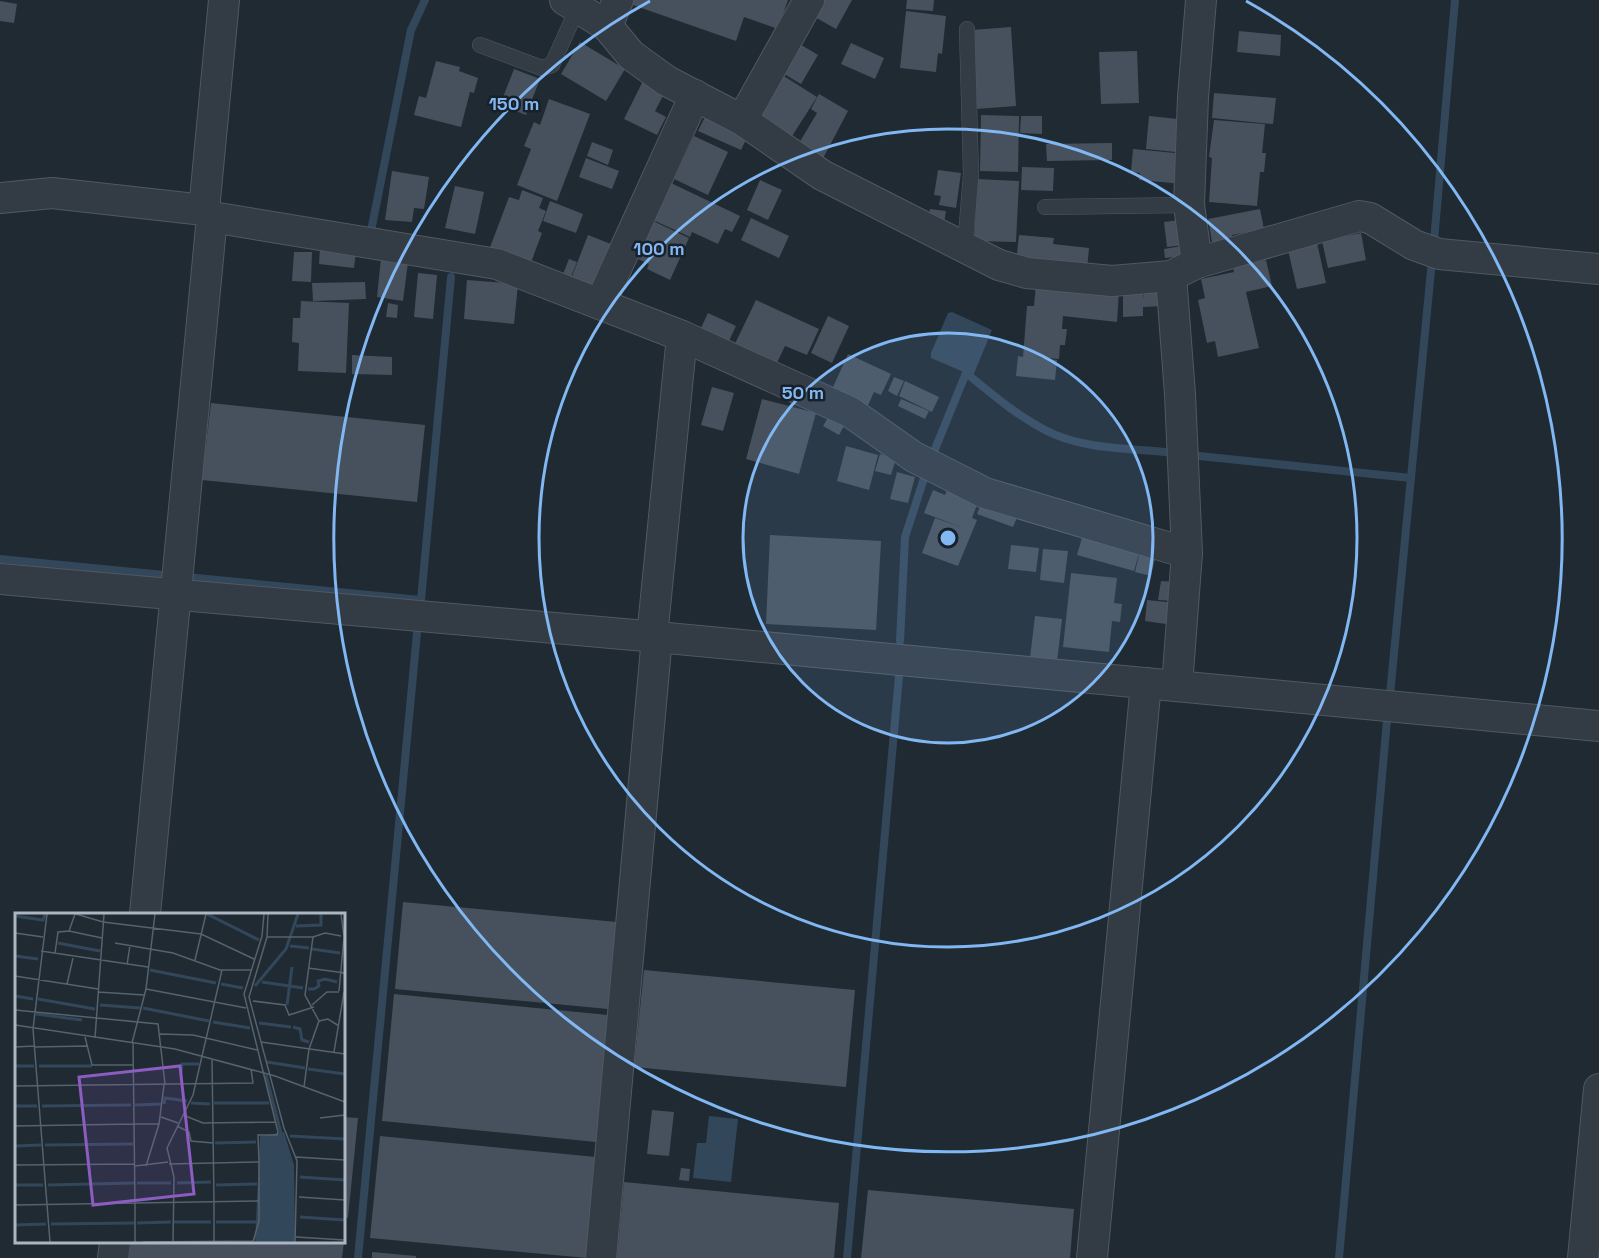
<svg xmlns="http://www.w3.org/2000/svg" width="1599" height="1258" viewBox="0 0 1599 1258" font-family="'Space Grotesk',sans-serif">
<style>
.water{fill:#33475b}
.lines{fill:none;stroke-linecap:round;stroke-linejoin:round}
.stream{stroke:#33475b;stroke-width:8}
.building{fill:#46515d}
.lane-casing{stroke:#505963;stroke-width:16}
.street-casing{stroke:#505963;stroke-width:32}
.lane{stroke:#333b44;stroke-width:15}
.street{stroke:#333b44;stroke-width:30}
.ring{fill:none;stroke:#81b7f2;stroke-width:3}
.inset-river{fill:none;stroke:#33475b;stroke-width:3}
.inset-road{fill:none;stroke:#57626c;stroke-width:1.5}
.view{fill:#8c5cc0;fill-opacity:0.15;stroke:#8c5cc0;stroke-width:3}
.inset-edge{fill:none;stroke:#acb6c2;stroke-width:3}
.centre{fill:#81b7f2;stroke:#182029;stroke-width:3}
.ring-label{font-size:18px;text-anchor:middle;font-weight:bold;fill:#81b7f2;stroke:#182029;stroke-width:5;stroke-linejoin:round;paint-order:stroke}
</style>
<rect width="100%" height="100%" fill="#1f2a33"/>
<g class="water">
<polygon points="952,312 992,330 973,376 931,358 931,353 948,313"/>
<polygon points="709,1116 738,1119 731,1182 693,1178 697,1143 706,1143"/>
</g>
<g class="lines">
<g class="stream">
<polyline points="379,232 371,231 411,30 425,0"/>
<polyline points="1434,241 1455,0"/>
<polyline points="1189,455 1411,478"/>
<path d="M931,459L966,373C992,394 1016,415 1045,430C1082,450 1132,448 1173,453"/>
<polyline points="0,559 164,575"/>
<polyline points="186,577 421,600 451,277"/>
<polyline points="900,641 905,537 926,472"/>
<polyline points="1390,695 1432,260"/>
<polyline points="358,1258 417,633"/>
<polyline points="847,1258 899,676"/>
<polyline points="1339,1258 1387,720"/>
</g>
</g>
<g class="building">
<polygon points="631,0 788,0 778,29 744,17 736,41 630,4"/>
<polygon points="822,0 852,0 836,29 813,16"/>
<polygon points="907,0 934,0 933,11 906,9"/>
<polygon points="0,1 17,4 14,23 0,21"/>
<polygon points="906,11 946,16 942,54 938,53 936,72 900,68"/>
<polygon points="1011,27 1016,106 976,109 972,30"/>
<polygon points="1239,31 1281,35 1280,56 1237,52"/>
<polygon points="580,42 625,69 606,101 561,74"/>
<polygon points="798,43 818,55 801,84 781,72"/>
<polygon points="851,43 884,58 875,79 841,64"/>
<polygon points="1137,51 1139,103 1101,104 1099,52"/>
<polygon points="436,61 460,67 459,71 478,78 474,93 470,92 461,127 414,115 419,96 426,98"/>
<polygon points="514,69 540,79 526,115 500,105"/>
<polygon points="779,73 817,97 787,144 750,120"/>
<polygon points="643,81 665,92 655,111 666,117 657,135 624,119"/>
<polygon points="1214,93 1276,98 1273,124 1212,118"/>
<polygon points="819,94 848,111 820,164 795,150 817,113 811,109"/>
<polygon points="549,99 590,114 557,201 517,185 531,149 524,146 534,122 540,125"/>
<polygon points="708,111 750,131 741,150 698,131"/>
<polygon points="981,115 1019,116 1018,172 980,171"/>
<polygon points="1021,116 1042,116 1042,134 1020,133"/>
<polygon points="1149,116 1188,120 1185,153 1146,149"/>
<polygon points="1214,120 1265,124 1262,153 1266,153 1264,172 1260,172 1257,206 1209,202 1212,158 1209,157"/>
<polygon points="694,136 728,152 708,195 674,179"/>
<polygon points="592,142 613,150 608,165 587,156"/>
<polygon points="1112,143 1112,160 1047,161 1046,144"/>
<polygon points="1133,149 1186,154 1183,184 1139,180 1140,173 1131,172"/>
<polygon points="586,158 619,171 612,189 579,177"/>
<polygon points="1022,167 1054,168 1053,191 1021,190"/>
<polygon points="938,170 961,173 956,208 939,205 941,196 934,195"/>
<polygon points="392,171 429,177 424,209 414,208 412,222 385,220"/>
<polygon points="977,179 1019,181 1016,242 974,241"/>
<polygon points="760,180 782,190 768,220 747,210"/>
<polygon points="671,183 740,216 732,232 725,229 718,244 692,232 690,237 653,220"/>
<polygon points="455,186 484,192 475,234 445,228"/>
<polygon points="522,190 543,198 539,208 546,211 538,231 542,233 530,265 489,250 509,197 519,200"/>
<polygon points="550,201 583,214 576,233 543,221"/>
<polygon points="930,209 946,211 944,223 928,220"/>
<polygon points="1260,209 1264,229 1232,235 1233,244 1213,248 1208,219"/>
<polygon points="751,218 789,236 779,258 741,240"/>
<polygon points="1180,220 1184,245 1167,247 1164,222"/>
<polygon points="653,221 689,238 670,280 647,269 649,264 636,258"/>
<polygon points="1361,233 1366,260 1328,268 1322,241"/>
<polygon points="588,235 611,244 594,288 571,279"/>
<polygon points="1019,235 1054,238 1053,244 1089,248 1087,269 1016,263"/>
<polygon points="1317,243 1326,283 1297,289 1288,250"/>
<polygon points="1182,246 1183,256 1165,258 1164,249"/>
<polygon points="320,248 356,252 354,268 319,264"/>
<polygon points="294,252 312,252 311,282 292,281"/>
<polygon points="381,258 408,262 403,301 377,297"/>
<polygon points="569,259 577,262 571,277 563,274"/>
<polygon points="1266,260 1272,286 1246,292 1259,348 1218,357 1215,341 1207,343 1198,300 1205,298 1201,279 1234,272 1233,267"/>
<polygon points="418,273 437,275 433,319 414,317"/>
<polygon points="467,280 518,284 514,324 464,319"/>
<polygon points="365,282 366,299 313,301 312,283"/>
<polygon points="1036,284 1084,288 1082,316 1084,288 1119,291 1117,322 1063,316 1062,329 1067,329 1065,345 1060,345 1059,359 1034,357 1057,360 1055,380 1016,376 1018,356 1023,357 1027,306 1034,306"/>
<polygon points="1162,289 1163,306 1143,307 1143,316 1123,317 1123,290 1143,290 1144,299 1144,290"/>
<polygon points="756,300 819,329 807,355 785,346 774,369 732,350"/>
<polygon points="301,301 349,303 346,373 298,371 299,343 292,342 293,318 300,318"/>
<polygon points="388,303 398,305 397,318 386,317"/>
<polygon points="708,313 736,326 728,343 700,330"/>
<polygon points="828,316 849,326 832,363 811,353"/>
<polygon points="848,354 891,374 881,395 874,392 865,412 829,396"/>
<polygon points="352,355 392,357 392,375 352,374"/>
<polygon points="894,377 904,381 897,396 888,391"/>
<polygon points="905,381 939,397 932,412 899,396"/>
<polygon points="712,387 734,393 723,431 701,425"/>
<polygon points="762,399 816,413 799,474 746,459"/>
<polygon points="901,399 929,411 925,419 898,406"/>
<polygon points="211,403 425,425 417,502 202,480"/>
<polygon points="829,416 844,426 839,435 823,426"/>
<polygon points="846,446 878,455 869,490 837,481"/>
<polygon points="880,454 896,459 891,475 875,471"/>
<polygon points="897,472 915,477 908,503 890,499"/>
<polygon points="933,490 945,495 947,490 978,502 972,518 977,520 958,566 922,553 935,518 964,528 924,513"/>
<polygon points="983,499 1019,513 1013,527 977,514"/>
<polygon points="1083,534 1140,550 1134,571 1077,555"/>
<polygon points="770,535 881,541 876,630 766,624"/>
<polygon points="1011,545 1039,548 1036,572 1008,569"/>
<polygon points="1043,549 1068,551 1064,583 1040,580"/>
<polygon points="1140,551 1156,555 1151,576 1135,572"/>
<polygon points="1071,573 1117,578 1114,603 1122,604 1120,622 1112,621 1109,652 1063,647"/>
<polygon points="1161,581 1177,582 1175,601 1158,600"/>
<polygon points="1147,600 1176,603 1173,625 1145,621"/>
<polygon points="1035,616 1062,619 1057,662 1030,658"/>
<polygon points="403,902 617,922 608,1009 395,989"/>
<polygon points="644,970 855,990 846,1087 634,1067"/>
<polygon points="394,994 608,1015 596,1142 382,1121"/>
<polygon points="652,1110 674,1112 669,1156 647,1154"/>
<polygon points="344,1117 358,1118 348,1218 344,1217"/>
<polygon points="380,1136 596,1157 587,1258 370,1238"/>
<polygon points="681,1168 690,1169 689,1181 679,1180"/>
<polygon points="624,1182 839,1203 834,1258 617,1258"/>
<polygon points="868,1190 1074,1209 1070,1258 861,1258"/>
<polygon points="131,1242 344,1242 342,1258 129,1258"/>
<polygon points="372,1252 416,1256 416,1258 372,1258"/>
</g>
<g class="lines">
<g class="lane-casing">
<g id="lane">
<polyline points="480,45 542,68 552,65 578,7"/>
<polyline points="1045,207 1189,205"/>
<polyline points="965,248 971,174 967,29"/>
</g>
</g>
<g class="street-casing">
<g id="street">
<polyline points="565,0 607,26 631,55 667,81 742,120 822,175 999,265 1027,273 1112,281 1171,276 1197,263 1359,216 1370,218 1414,245 1439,254 1599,269"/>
<polyline points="607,26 618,0"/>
<polyline points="742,120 809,0"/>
<polyline points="0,198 52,193 204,210 212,217 145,914"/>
<polyline points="204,210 224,0"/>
<polyline points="212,217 497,264 682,336 652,637"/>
<polyline points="1197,263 1189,205 1193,97 1201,0"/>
<polyline points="1171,276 1180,394 1187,553 1177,686"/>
<polyline points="601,302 695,95"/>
<polyline points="682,336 850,412 914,457 985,493 1187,553"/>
<polyline points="0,579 657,637 1599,726"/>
<polyline points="113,1258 115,1242"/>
<polyline points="601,1258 657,637"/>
<polyline points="1092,1258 1146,683"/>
<polyline points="1583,1258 1599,1089"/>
</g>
</g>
<use href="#lane" class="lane"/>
<use href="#street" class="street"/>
</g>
<circle cx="948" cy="538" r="205" fill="#81b7f2" fill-opacity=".12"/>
<g class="ring">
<circle cx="948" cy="538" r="205"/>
<circle cx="948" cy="538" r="409"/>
<path d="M1246 1A614 614 0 1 1 650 1"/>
</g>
<g transform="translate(15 913)">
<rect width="330" height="330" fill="#1f2a33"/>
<path d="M269,219L279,252L280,329H240L245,223Z" fill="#33475b"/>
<path class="inset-river" d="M192,1L244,27M0,3L28,7L30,1M281,13L306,12V1M43,30L85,38M275,33L294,35M297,36L325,40M0,43L23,46M135,57L201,70M247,69L288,75M206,71L228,75M240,73L271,36L283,1M293,76H299L304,73L303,68L310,66L322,69M0,83L18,86M23,86L80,96M85,92L125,95M272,92L277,54M128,95L194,108M21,101L67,107M198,109L235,115M244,110L276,114M278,114L285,116L287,127L294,129M252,149L290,155M0,153H19M24,153H77M293,156L330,161M166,160L167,151H184M251,162L267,224M176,190L195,191M199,190H254M149,191L150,185L172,188M120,192L146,191M0,193H22M27,193L116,192M275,223L330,226M200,230L241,229M30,232L118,231M0,233L26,232M285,264L330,267M122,270H156M162,270L196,269M0,272H28M33,272L119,270M201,272L242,271M285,304L329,307M159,309H196M201,309H241M122,310L156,309M36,311L119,310M0,312L31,311"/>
<path class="inset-road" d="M32,1L18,116L35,329M61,1L88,9L186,21L239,46M253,1L252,24L234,84L269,215L282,248L280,329M54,18L87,25M0,20L28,24M252,24H298L290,82L304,108L294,136L289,174M298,24L310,20L326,23M100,30L158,40L205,57H237M26,38L133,54M40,40L43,19L54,18L60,1M180,47L191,1M112,52L115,32M293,55L330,60M0,63L83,76M52,71L58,45M131,76L231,95M324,78L329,24L326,1M83,79L129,82M238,88L270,92L274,102L299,94M297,92L312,79H324M0,97L143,111L150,171M304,108L313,106L324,113M0,112L160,136L260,163L330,189M145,121L178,122L242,137M70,124L77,152H118M80,125L89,1M246,129L330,141M117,130L131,76L140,1M118,130L120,290M0,134L19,133M19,134L73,133M319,139L329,79M197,147L199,289M0,173L238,170L236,156M168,202L188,210L261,209M146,204L163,210M305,205L330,202M119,211H144L149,172M0,213L119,211M162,213L174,219L176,228L198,230M281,244L330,247M244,249L243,222H262L263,219L229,81L247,23L249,1M154,251L244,249V308L238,329M0,252L120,251M120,253L153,249M131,253L144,211M284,284L330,287M199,289V329M120,290V329M0,292L244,288M281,324L330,327M128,329L239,328M158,329L159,264L152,235L178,182L207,57"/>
<path class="view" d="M165,153L179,281L78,292L64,164Z"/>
<rect width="330" height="330" class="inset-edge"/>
</g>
<circle cx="948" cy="538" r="9" class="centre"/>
<g class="ring-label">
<text x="514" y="110">150 m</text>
<text x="659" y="255">100 m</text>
<text x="803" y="399">50 m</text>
</g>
</svg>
